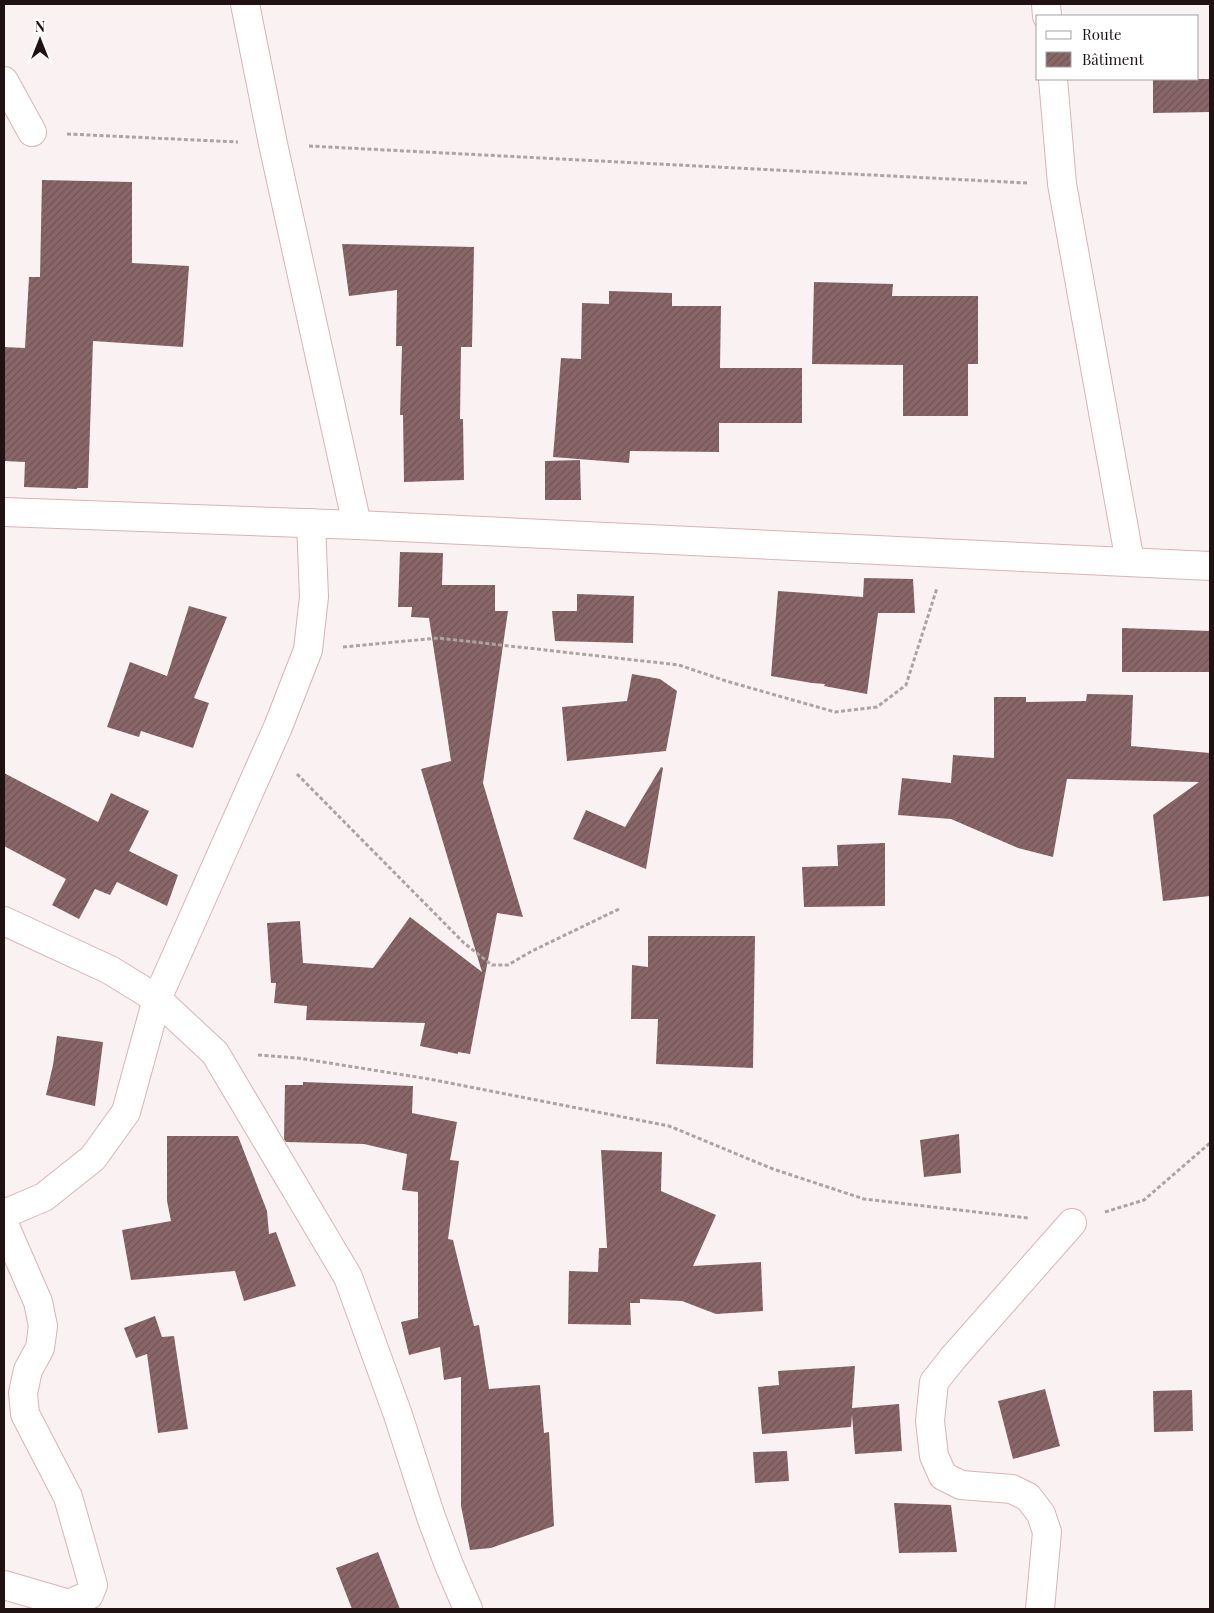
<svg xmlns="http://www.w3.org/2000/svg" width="1214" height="1613" viewBox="0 0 1214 1613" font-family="'Playfair Display',serif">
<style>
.building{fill:url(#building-hatch)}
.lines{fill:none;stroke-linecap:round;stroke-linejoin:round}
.minor-casing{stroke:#d9b3b4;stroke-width:30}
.path{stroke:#ada3a3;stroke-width:3;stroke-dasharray:4 2.5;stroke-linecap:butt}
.minor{stroke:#fff;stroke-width:28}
</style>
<defs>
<pattern id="building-hatch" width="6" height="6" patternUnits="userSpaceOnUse" patternTransform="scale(1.25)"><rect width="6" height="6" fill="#896769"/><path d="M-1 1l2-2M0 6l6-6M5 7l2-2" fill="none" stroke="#705355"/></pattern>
</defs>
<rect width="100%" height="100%" fill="#faf2f2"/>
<g class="building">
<polygon points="1153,79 1210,79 1210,112 1153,113"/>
<polygon points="42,180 132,182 132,263 189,266 183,347 93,341 88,488 77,488 77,489 24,487 25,462 4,461 4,347 25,348 29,277 40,277"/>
<polygon points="342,244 474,247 472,347 461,347 460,419 463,419 464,480 404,482 403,415 400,415 402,346 396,346 397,290 349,296"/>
<polygon points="814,282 893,284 892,296 978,296 978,364 968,364 968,416 903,416 903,365 812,364"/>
<polygon points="609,291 672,293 672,306 721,306 720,368 802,368 802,423 719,423 719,452 630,451 629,463 553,457 561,358 581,359 582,303 609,304"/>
<polygon points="580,460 581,500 545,500 545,461"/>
<polygon points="400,552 443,553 442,585 495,585 495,611 508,611 483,783 523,917 497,913 470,1054 458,1052 458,1054 420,1046 425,1023 306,1020 307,1006 274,1003 276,983 271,983 267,923 300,921 303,963 373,968 410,917 482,972 421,769 451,761 429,618 411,617 412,607 398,607"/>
<polygon points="864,578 913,579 915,613 878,613 867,694 824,686 825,684 812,683 771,676 778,591 863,597"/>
<polygon points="577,594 634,596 633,643 555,641 552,611 577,611"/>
<polygon points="189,606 227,617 194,698 209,703 193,748 141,731 139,737 107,727 130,662 167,676"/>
<polygon points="1122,628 1210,631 1210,672 1122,672"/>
<polygon points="632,674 660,679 677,691 666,751 567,761 562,707 627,701"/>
<polygon points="1087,694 1133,695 1131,746 1210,753 1210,896 1163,901 1153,815 1199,782 1067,779 1053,857 1018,848 951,819 898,815 902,778 951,783 953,755 994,758 994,697 1026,697 1026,702 1086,701"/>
<polygon points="661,767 663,768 646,869 573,839 586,810 625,827"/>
<polygon points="4,773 98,822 111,793 149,811 129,851 178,875 167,906 117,882 110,895 95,889 79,919 52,905 66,879 4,846"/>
<polygon points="885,843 885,906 804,907 802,867 838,866 837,845"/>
<polygon points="648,936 755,936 753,1068 656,1064 658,1019 631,1019 632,965 648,967"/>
<polygon points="57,1036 103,1042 95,1106 46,1095 53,1065"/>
<polygon points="303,1082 413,1086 412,1113 457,1122 450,1160 459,1161 448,1239 453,1240 474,1326 479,1325 489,1389 540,1385 544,1433 549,1432 554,1526 491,1548 470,1550 461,1506 461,1377 444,1380 440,1347 409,1355 401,1322 418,1318 418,1192 402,1190 407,1154 364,1144 286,1142 284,1139 285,1085 303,1085"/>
<polygon points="959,1134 961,1173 924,1177 920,1140"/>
<polygon points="167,1136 238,1136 267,1211 269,1234 276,1232 296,1286 244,1301 235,1271 131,1280 122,1230 171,1221 167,1201"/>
<polygon points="601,1150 662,1152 661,1191 716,1215 693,1266 761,1262 763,1311 716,1314 682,1301 640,1299 640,1303 630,1303 631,1325 568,1324 569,1271 598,1272 599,1248 607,1248"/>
<polygon points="155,1316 162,1337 174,1336 188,1429 158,1433 147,1354 136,1358 124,1328"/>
<polygon points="855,1366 852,1408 899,1404 902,1451 855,1454 852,1415 851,1427 762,1434 758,1387 779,1385 778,1371"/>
<polygon points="1045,1389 1060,1446 1013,1459 998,1401"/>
<polygon points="1192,1390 1193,1431 1154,1432 1153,1391"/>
<polygon points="787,1451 789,1481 755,1483 753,1452"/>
<polygon points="894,1503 951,1505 957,1552 899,1553"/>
<polygon points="378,1552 400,1609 352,1609 336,1568"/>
</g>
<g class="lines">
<g class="minor-casing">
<g id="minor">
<polyline points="245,4 273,144 357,525"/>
<polyline points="1046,4 1047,16"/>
<polyline points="1053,79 1062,184 1130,562"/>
<polyline points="4,81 32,132"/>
<polyline points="4,512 357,525 1210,566"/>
<polyline points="4,921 110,970 157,999 215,1053 348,1277 398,1415 431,1517 449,1565 468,1609"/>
<polyline points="4,1214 44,1197 93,1158 126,1112 157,999 278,727 308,650 314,597 311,523"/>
<polyline points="4,1224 38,1302 43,1326 40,1348 28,1370 23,1393 25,1414 68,1497 93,1585 89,1595 69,1604 4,1585"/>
<polyline points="1040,1609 1047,1532 1041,1514 1028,1497 1012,1489 961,1485 943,1476 934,1456 930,1421 934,1382 953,1358 1072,1223"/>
</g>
</g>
<g class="path">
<polyline points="67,134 238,142"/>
<polyline points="309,146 1027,183"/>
<polyline points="343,647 438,638 679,665 726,681 835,712 877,707 906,685 937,588"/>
<polyline points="297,774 464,943 492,965 508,965 532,951 619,909"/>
<polyline points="258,1055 298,1058 429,1079 669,1126 773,1169 864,1199 1028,1218"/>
<polyline points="1105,1212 1144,1200 1210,1143"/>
</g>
<use href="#minor" class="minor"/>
</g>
<rect width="1214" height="1613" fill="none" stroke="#201213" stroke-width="10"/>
<rect x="1036" y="15" width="162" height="65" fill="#ffffff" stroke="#a6a0a1"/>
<rect x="1046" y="31" width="25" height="8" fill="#ffffff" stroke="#a6a0a1"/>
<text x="1082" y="40" font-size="15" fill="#201213">Route</text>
<rect x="1046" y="52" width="25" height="15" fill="url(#building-hatch)" stroke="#a6a0a1"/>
<text x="1082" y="65" font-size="15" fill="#201213">Bâtiment</text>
<g transform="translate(40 40)" stroke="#ffffff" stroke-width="4" paint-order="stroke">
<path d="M0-4L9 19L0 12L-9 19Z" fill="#201213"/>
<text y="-8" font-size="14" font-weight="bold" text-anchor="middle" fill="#201213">N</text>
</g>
</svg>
